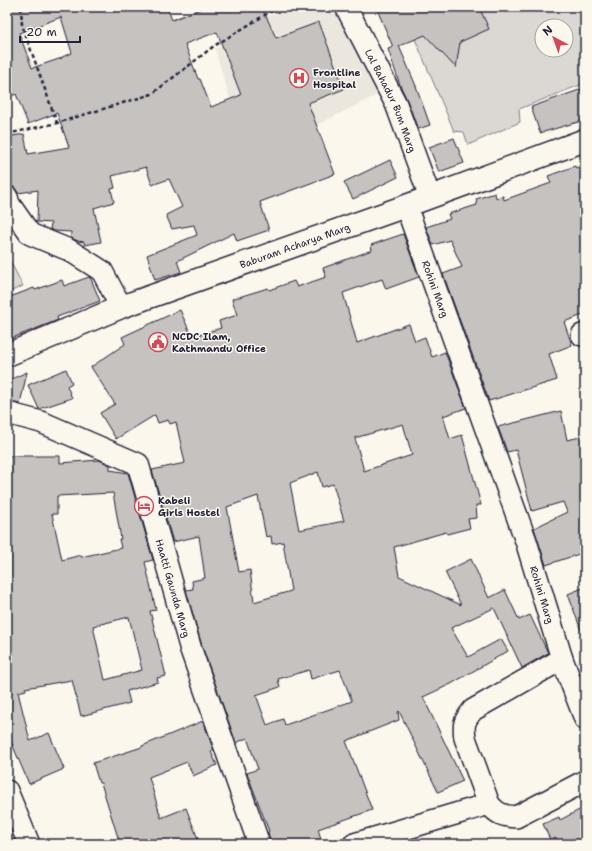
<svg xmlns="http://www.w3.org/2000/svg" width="592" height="851" viewBox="0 0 592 851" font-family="'Shantell Sans',sans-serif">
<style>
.built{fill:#ebe7df}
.green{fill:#dbd8d3;stroke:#7e7d87;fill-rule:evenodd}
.building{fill:#c6c2c0;stroke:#22223b;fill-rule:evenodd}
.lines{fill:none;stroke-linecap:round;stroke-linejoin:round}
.minor-casing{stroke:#22223b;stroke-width:24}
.secondary-casing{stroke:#22223b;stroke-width:25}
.path{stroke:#22223b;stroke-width:2.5;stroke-dasharray:4 3;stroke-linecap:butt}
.minor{stroke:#fbf7ec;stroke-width:21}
.secondary{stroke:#fbf7ec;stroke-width:22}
.labels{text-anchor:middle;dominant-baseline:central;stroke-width:3;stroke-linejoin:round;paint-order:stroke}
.poi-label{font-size:10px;font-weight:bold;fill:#22223b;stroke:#fbf7ec;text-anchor:start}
.street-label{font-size:10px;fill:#22223b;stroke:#fbf7ec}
</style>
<rect width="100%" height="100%" fill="#fbf7ec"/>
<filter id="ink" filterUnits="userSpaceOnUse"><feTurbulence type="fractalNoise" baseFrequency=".025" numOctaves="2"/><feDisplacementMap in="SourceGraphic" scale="8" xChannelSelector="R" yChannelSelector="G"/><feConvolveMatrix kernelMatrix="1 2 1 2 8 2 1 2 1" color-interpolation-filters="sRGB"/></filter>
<g filter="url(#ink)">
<polygon class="built" points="302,7 327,7 341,19 379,94 259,154 243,117 229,96 215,49 250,28 251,20"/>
<g class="green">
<path d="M475,7H579L585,24V83L519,109L520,122L468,145L464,132L454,131L412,32ZM542,26H566V50H542Z"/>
<polygon points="7,255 23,286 7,293"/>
</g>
<g class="building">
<path d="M7,7H167L172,20L205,7H262L276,38L319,22L344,89L308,103L335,174L260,202L269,230L237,241L234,233L177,261L181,272L155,280L147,255L197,235L194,225L172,229L166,215L182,207L169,179L152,185L146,167L112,176L115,188L111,189L114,202L94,208L101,242L85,245L84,242L78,241L71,238V232L54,231L50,229L51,223L37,222L38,190L18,193L15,188L11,186L7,159V137L24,134L28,154L69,147L57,113L28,124L16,94L7,98ZM61,17L72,53L62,57V58L32,68L19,33ZM217,32L241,95L211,107L200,79H198L185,44Z"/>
<polygon points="376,7 479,7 489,29 460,42 456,68 425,35 399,46 416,86 430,125 418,129 407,100 400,85 388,49 393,47"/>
<polygon points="585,88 585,120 540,133 531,107"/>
<polygon points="454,138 464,163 439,172 429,147"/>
<polygon points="390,160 398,177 353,199 344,182"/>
<polygon points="585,164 585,314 564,322 572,345 549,354 557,380 489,401 443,274 462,267 450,240 433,245 426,227 450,219 448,214 477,205 476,199 495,193 496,198 503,196 504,200 551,183 548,176 575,166 576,168"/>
<path d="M403,234L419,277L386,289L382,279L343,293L357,343L409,324L415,341L425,337L432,357L445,352L466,408L443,416L450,439L462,435L481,505H476L477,518L468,519L470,528L447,534L446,532L394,547L399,576L461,605L445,572L471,559L489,598L505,590L519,620L530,615L548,653L522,668L494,608L451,628L468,657L501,639L508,651L451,684L423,697L463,781L438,792L399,711L398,712L399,720L346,741L372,810L318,829L321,839L308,844H271L268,832L269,831L247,773L258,769L247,738L236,743L202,646L186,590L193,589L192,581L205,578L199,536L173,542L152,470L185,463L176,422L170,424L168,420L158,423L155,415L116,439L100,413L115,404L91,367L125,344L122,337L180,310L192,337L221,328L219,321L237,315L232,299L268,288L269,290L294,281L297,287L326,277L323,268L372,250L371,245ZM403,424L412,455L364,471L355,438ZM318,472L322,487L333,484L344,521L299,530L290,483ZM258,496L266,537L271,536L272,544L283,542L291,591L254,602L250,570L239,572L227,507ZM309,670L311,679L340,670L352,701L285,725L283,719L267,725L256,695L280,687L278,679Z"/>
<polygon points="89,277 91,279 100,301 57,317 58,320 7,340 7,298 34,288 35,290 62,280 64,286"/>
<polygon points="66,369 72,383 67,386 72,398 39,409 28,385"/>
<polygon points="27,372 20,404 7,401 7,381"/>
<polygon points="561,411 567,440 585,436 585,552 546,565 534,528 567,512 563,502 532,511 516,450 507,452 498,427"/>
<path d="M7,456H60V463L99,460L110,465V470L128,473L153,560L145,562L156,610L150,611L166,676L157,678L158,682L127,691L130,703L81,716L72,680L25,688L26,690L18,692L30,741L49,733L64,769L29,784L7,732ZM113,493L121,539H119L121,548L81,557V555L62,560L52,514H57V496ZM129,617L142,670L105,680L93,626Z"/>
<polygon points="585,587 585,636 583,636 568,594"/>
<polygon points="203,721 214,751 211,752 217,765 193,776 187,762 149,777 161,818 186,808 200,844 120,844 101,783 99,783 93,763 142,747 142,746"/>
<polygon points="585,807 585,836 570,844 552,844 543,824 559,817 560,820"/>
</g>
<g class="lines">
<g class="minor-casing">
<g id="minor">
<path id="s1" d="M346,7L396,104L430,197"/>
<polyline points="7,197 9,204 30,234 69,250 102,271 121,307"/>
<path id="s2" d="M406,206L526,541L562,659L585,719"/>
<polyline points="582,335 585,334"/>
<path id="s3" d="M7,413L41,422L138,464L191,650L259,844"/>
<path d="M562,659L473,710C464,721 463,724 465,738L489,804C497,814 503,816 516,817L585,781"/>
<polyline points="7,791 29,844"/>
<polyline points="354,844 489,804"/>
</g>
</g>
<g class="secondary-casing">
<g id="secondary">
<path id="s4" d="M7,355L121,307L406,206L585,140"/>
</g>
</g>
<g class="path">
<polyline points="21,7 22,25 57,123"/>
<polyline points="7,134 57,123 152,94 214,46 278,7"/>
</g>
<use href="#minor" class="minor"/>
<use href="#secondary" class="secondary"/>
</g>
</g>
<defs>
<g id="hospital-ring" transform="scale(1)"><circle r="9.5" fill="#fbf7ec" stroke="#d1495b" stroke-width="1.5"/><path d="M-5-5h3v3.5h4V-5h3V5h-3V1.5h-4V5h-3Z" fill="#d1495b"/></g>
<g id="civic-ring" transform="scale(1)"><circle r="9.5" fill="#fbf7ec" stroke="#d1495b" stroke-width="1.5"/><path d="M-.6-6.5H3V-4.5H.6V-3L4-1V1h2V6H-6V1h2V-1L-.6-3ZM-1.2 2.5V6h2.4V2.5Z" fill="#d1495b"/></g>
<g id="hotel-ring" transform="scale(1)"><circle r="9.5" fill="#fbf7ec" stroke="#d1495b" stroke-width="1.5"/><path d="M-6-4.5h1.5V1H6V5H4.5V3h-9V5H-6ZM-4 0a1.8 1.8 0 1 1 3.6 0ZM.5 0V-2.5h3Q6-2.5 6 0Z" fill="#d1495b"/></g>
</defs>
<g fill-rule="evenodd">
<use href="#hospital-ring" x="299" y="78"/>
<use href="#civic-ring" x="158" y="342"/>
<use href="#hotel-ring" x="144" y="506"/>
</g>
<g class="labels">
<g class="poi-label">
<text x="313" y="72">Frontline<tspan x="313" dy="12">Hospital</tspan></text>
<text x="172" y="336">NCDC Ilam,<tspan x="172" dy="12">Kathmandu Office</tspan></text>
<text x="158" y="500">Kabeli<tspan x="158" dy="12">Girls Hostel</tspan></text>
</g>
<g class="street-label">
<text stroke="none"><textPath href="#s1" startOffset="104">Lal Bahadur Bum Marg</textPath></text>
<text stroke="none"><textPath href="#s4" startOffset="308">Baburam Acharya Marg</textPath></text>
<text stroke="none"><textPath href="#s2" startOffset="88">Rohini Marg</textPath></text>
<text stroke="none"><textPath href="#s3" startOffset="270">Haatti Gaunda Marg</textPath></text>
<text stroke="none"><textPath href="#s2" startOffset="412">Rohini Marg</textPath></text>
</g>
</g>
<rect width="592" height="851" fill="none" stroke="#fbf7ec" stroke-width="24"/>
<rect x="12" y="12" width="568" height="827" fill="none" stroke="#22223b" stroke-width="1.5" filter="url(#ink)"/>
<g transform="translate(554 38) rotate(319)"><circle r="19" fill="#fbf7ec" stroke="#a4a2a5"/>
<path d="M0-3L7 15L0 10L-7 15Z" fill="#d1495b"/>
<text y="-6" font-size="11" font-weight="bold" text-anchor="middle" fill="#22223b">N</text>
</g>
<path d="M20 36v6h60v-6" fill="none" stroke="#22223b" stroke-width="2"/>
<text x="26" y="36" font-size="12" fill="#22223b" stroke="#fbf7ec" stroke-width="3" paint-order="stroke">20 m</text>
</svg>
